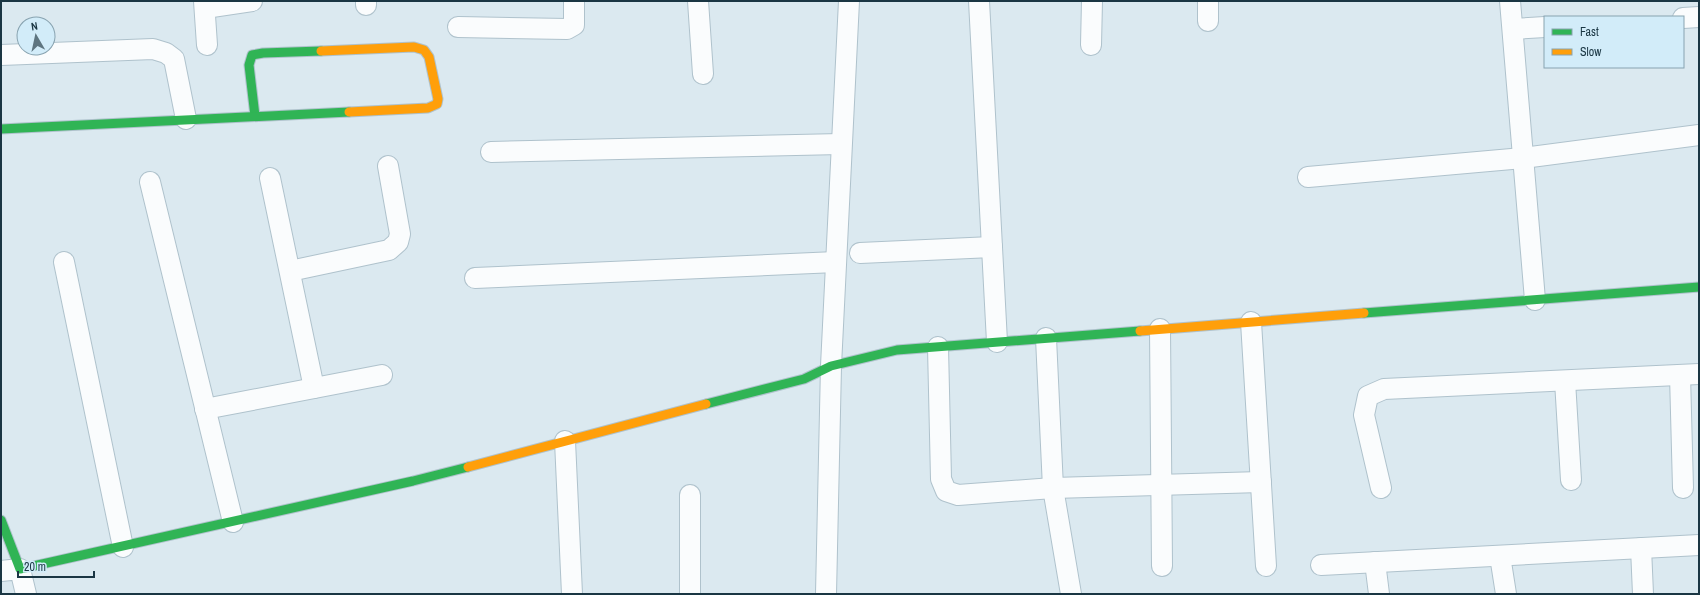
<svg xmlns="http://www.w3.org/2000/svg" width="1700" height="595" viewBox="0 0 1700 595" font-family="'Archivo Narrow',sans-serif">
<style>
.lines{fill:none;stroke-linecap:round;stroke-linejoin:round}
.street-casing{stroke:#afc2cc;stroke-width:22}
.fast-casing{stroke:#afc2cc;stroke-width:11}
.slow-casing{stroke:#afc2cc;stroke-width:11}
.street{stroke:#fafcfd;stroke-width:20}
.fast{stroke:#30b455;stroke-width:9}
.slow{stroke:#ff9f0a;stroke-width:9}
</style>
<rect width="100%" height="100%" fill="#dbe9f0"/>
<g class="lines">
<g class="street-casing">
<g id="street">
<polyline points="204,1 207,45"/>
<polyline points="366,1 366,5"/>
<polyline points="698,1 703,74"/>
<polyline points="979,1 997,342"/>
<polyline points="1208,1 1208,21"/>
<polyline points="1510,1 1535,300"/>
<polyline points="205,8 252,1"/>
<polyline points="1683,18 1699,17"/>
<polyline points="458,27 567,29 574,25 574,1"/>
<polyline points="1513,29 1545,27"/>
<polyline points="1091,45 1092,1"/>
<polyline points="1,55 153,49 166,53 174,59 186,119"/>
<polyline points="491,152 841,144"/>
<polyline points="1308,177 1523,158 1699,135"/>
<polyline points="270,178 314,388"/>
<polyline points="150,182 233,522"/>
<polyline points="860,253 992,247"/>
<polyline points="64,262 123,547"/>
<polyline points="290,271 389,250 398,242 400,234 388,166"/>
<polyline points="475,278 836,262"/>
<polyline points="1251,322 1266,566"/>
<polyline points="1160,329 1162,566"/>
<polyline points="1046,338 1053,488 1071,594"/>
<polyline points="938,347 941,479 946,491 958,495 1053,488 1261,482"/>
<polyline points="1680,375 1683,488"/>
<polyline points="1565,381 1571,480"/>
<polyline points="205,409 382,375"/>
<polyline points="565,441 572,594"/>
<polyline points="1381,488 1364,415 1368,396 1384,389 1699,374"/>
<polyline points="690,495 690,594"/>
<polyline points="1641,548 1643,594"/>
<polyline points="1500,556 1506,594"/>
<polyline points="1375,562 1379,594"/>
<polyline points="1321,565 1699,545"/>
<polyline points="1,571 20,569 26,594"/>
<polyline points="826,594 831,366 849,1"/>
</g>
</g>
<g class="fast-casing">
<g id="fast">
<polyline points="255,116 249,65 252,55 263,53 321,51"/>
<polyline points="1,129 349,112"/>
<polyline points="1364,313 1699,287"/>
<polyline points="706,404 804,379 831,366 897,350 1140,331"/>
<polyline points="1,520 20,569 413,481 468,467"/>
</g>
</g>
<g class="slow-casing">
<g id="slow">
<polyline points="321,51 414,47 424,50 429,57 438,99 437,104 428,108 349,112"/>
<polyline points="1140,331 1364,313"/>
<polyline points="468,467 706,404"/>
</g>
</g>
<use href="#street" class="street"/>
<use href="#fast" class="fast"/>
<use href="#slow" class="slow"/>
</g>
<rect width="1700" height="595" fill="none" stroke="#1a3643" stroke-width="4"/>
<rect x="1544" y="16" width="140" height="52" fill="#d2ecf9" stroke="#88a3b0"/>
<rect x="1552" y="29" width="20" height="6" fill="#30b455" stroke="#88a3b0"/>
<text x="1580" y="36" font-size="12" fill="#1a3643">Fast</text>
<rect x="1552" y="49" width="20" height="6" fill="#ff9f0a" stroke="#88a3b0"/>
<text x="1580" y="56" font-size="12" fill="#1a3643">Slow</text>
<g transform="translate(36 36) rotate(351)"><circle r="19" fill="#d2ecf9" stroke="#88a3b0"/>
<path d="M0-3L7 15L0 10L-7 15Z" fill="#5e7580"/>
<text y="-6" font-size="11" font-weight="bold" text-anchor="middle" fill="#1a3643">N</text>
</g>
<path d="M18 571v6h76v-6" fill="none" stroke="#1a3643" stroke-width="2"/>
<text x="24" y="571" font-size="12" fill="#1a3643" stroke="#d2ecf9" stroke-width="3" paint-order="stroke">20 m</text>
</svg>
